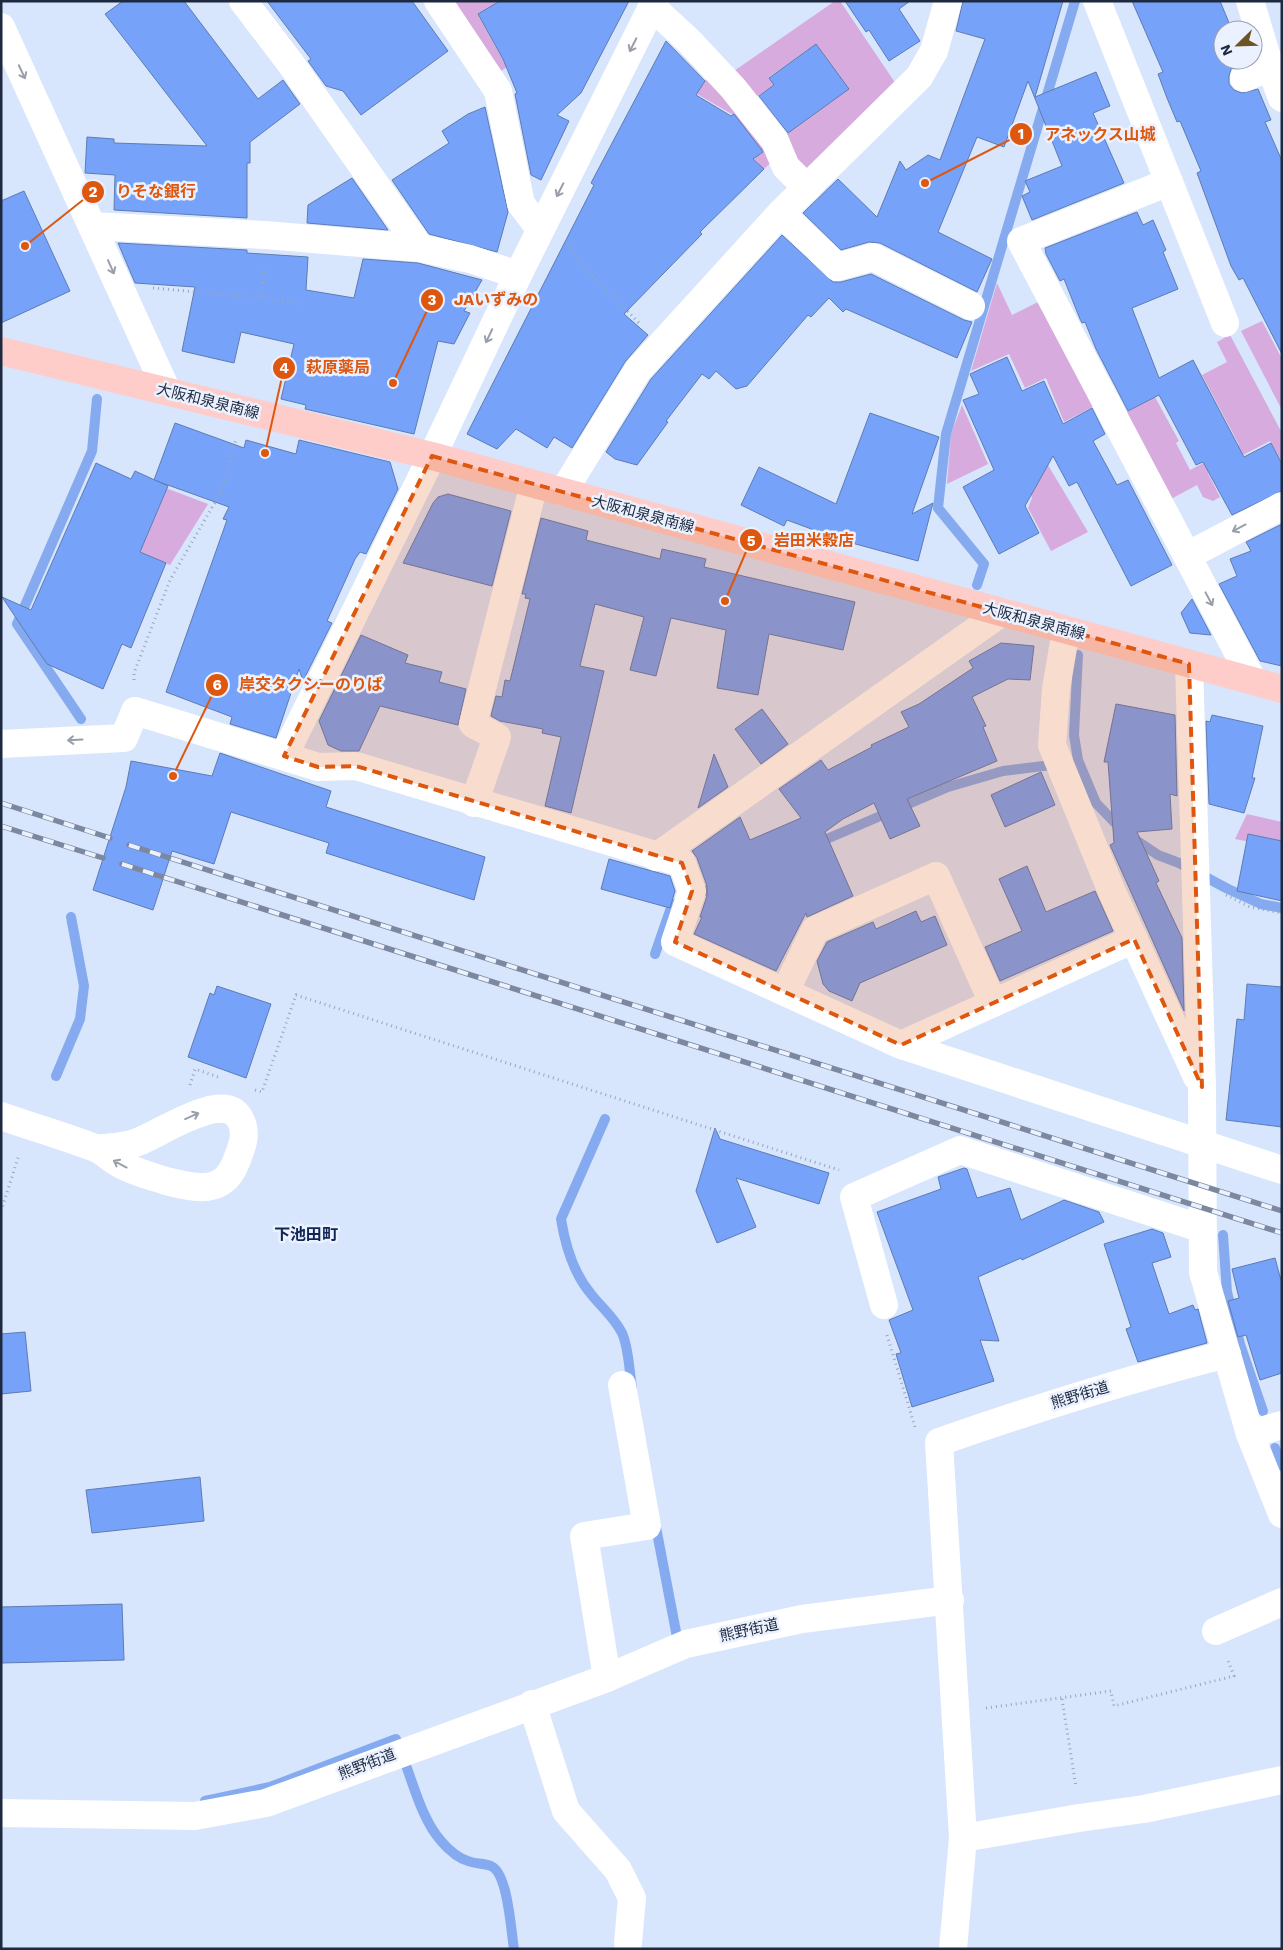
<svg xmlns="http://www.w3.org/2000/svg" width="1283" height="1950" viewBox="0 0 1283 1950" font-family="'Work Sans','Noto Sans JP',sans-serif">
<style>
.green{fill:#d7abdd}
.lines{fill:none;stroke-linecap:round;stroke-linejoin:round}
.stream{stroke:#85aaef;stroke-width:10}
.building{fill:#76a3f9;stroke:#5e7bb2}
.path{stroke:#98a5bc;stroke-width:3;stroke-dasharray:1 4;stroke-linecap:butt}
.minor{stroke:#fff;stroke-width:28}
.major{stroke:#fecdca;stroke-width:28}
.rail-casing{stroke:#7b889f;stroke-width:5.5}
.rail{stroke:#ebf1fe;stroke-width:4;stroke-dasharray:11;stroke-linecap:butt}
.oneway{stroke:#999fa9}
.marked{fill:#de570f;fill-opacity:0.2;stroke:#de570f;stroke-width:4;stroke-dasharray:10 6;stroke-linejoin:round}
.labels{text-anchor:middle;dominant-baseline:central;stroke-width:5;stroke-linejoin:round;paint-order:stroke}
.street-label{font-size:15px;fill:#1d293f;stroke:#ebf1fe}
.neighbourhood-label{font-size:16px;font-weight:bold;fill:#0f2655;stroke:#ebf1fe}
.leader{fill:none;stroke:#de570f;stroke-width:2}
.callout-dot{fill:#de570f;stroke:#ebf1fe;stroke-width:2}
.mark-label{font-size:15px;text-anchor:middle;font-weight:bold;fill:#fff}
.callout-label{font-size:16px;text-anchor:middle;font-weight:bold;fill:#de570f;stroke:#ebf1fe;stroke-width:5;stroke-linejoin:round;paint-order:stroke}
</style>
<rect width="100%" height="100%" fill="#d7e5fd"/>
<g class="green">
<polygon points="451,1 495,1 496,4 478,15 507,67 498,73"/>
<polygon points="835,1 840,1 898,87 805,178 779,139 848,89 816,44 769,77 774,85 751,101 731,73"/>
<polygon points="709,74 775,159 764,169 731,136 735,116 697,94"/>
<polygon points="997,283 1012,315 1042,300 1098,404 1064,422 1046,378 1025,388 1009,354 971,371"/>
<polygon points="1262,321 1282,359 1282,410 1241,331"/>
<polygon points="1230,335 1282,433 1282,462 1270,441 1208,473 1220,497 1213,501 1203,497 1197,485 1169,500 1123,414 1155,397 1179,441 1176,443 1190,470 1239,445 1202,375 1227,362 1217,342"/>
<polygon points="962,405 988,464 947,484 951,434"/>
<polygon points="1033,440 1088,532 1051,551 1028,508 1032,498 1029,486"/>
<polygon points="150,482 208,504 170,565 140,552 165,494"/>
<polygon points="1247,814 1282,822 1282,841 1262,837 1260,844 1235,839"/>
</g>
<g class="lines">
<g class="stream">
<polyline points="977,585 984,564 938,508 946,434 1075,1"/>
<polyline points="1078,655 1074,735 1078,760 1096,803 1120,828"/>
<polyline points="81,719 17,624 92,451 97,399"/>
<polyline points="1131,837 1158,855 1179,863 1228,889 1261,904 1282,908"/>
<polyline points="815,844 948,787 1003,771 1059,764"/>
<polyline points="655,954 672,905 719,885"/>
<polyline points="56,1076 80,1019 84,986 71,917"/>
<path d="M605,1119L561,1219C565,1244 574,1274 591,1294C602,1308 614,1317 622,1333C629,1348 629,1371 632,1387"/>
<polyline points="1223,1235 1227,1292 1240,1344 1263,1411"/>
<polyline points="1275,1448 1282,1466"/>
<polyline points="655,1522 677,1637"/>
<path d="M410,1758L404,1760C414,1786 422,1819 441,1841C448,1849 457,1858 468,1861C475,1864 483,1863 491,1866C508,1873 511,1931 514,1949"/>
<polyline points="205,1801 270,1787 396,1739"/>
</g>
</g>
<g class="building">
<polygon points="123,1 184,1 258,99 283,80 300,104 250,142 250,163 247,163 247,218 114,210 115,175 85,173 87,137 114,139 114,143 207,146 105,14"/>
<polygon points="267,1 412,1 448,51 361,115 343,91 326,86 308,61 311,59"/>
<polygon points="500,1 629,1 581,93 557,115 569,121 541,180 531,175 515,94 517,93 503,59 478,14"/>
<polygon points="845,1 910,1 899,9 920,41 889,61 869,30 866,32"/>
<polygon points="963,1 1063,1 1035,97 1096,72 1110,106 1093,113 1124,183 1032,220 1022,196 1030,192 1025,181 1062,166 1028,81 1004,147 977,137 938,232 992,259 977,292 880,243 869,242 841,250 803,213 838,179 877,217 900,161 906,170 928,155 940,160 985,39 956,31"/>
<polygon points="1132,1 1220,1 1232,30 1223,30 1223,60 1245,60 1231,69 1229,76 1229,84 1234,90 1242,93 1258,89 1271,120 1265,122 1282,161 1282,354 1243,278 1239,280 1231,266 1197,173 1201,171 1180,121 1177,122 1167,98 1158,74 1163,72"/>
<polygon points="666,41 705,81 696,95 731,116 734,114 761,149 763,152 753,159 764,169 700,232 702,234 624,314 648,335 625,362 572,448 554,437 547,448 516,429 497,449 467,434 594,185 591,183"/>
<polygon points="816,44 849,89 788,133 759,96 774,85 769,78"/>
<polygon points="485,107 508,212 497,252 429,234 392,180 449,143 442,131 468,114"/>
<polygon points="352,178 388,230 307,223 308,205"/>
<polygon points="24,191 70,291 1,323 1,201"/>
<polygon points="1137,212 1143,225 1153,220 1166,250 1163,252 1178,289 1132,308 1159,378 1193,360 1244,457 1271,443 1282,464 1282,491 1232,515 1203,462 1196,465 1159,395 1128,411 1096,349 1085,322 1082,323 1080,319 1064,279 1060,281 1046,254 1045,248"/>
<polygon points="782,235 833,282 841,282 871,274 964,320 972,322 957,358 846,309 843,312 829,298 811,317 808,315 747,386 736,389 716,371 709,379 702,374 666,421 668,422 637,465 615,459 606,452 651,379"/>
<polygon points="118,243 247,250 247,253 308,257 306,290 354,298 363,259 418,263 482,280 464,311 470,313 454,344 438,341 414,434 305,409 306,405 281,399 294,344 241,332 234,363 182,351 195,287 135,283"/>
<polygon points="1007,357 1022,391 1044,381 1063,424 1092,408 1105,434 1093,441 1117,485 1128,480 1172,565 1131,586 1077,482 1069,486 1053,456 1025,506 1039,533 999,554 963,487 994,470 963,400 979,394 970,374"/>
<polygon points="870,413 939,437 912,514 933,503 918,561 841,540 787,520 784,526 741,505 759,467 836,504"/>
<polygon points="175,423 244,448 246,440 296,454 299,440 390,462 398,489 366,554 360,552 355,559 327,621 332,623 303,681 299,669 276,738 230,724 232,717 166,692 227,520 223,519 229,507 154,480"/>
<polygon points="96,463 131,479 135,471 168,486 140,552 166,563 131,648 122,644 103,689 47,664 2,597 31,610"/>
<polygon points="448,494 511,511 492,586 403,563 433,503 438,497"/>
<polygon points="541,518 588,531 586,540 660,559 662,549 706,559 704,567 855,602 843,650 769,634 758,695 717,688 726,630 671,618 656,676 630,670 644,617 595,604 580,666 604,671 571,813 545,806 561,737 542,733 543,729 500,721 491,716 496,696 502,697 505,680 510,681 530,599 525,598 526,594 522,594"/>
<polygon points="1282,524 1282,666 1260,661 1219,584 1237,576 1230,559 1251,551 1246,542"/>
<polygon points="1192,599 1211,635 1190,633 1181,613"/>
<polygon points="361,635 408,655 405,663 442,672 439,682 466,689 458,725 380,706 359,751 341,751 328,745 319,721"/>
<polygon points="1001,643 1034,646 1030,680 1008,679 972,697 986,726 983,727 997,761 907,799 920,826 890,839 874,803 843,819 825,832 853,896 807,917 806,913 776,971 694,934 702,917 700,917 707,896 707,886 697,858 692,851 740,817 750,840 801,818 779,789 821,760 828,770 872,747 871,745 909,727 901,712 919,704 973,668 969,661"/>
<polygon points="1116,704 1175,715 1177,796 1170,794 1172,829 1137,832 1159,881 1156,883 1182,938 1184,1011 1110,845 1114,843 1108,762 1104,762"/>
<polygon points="762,709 788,744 761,764 735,729"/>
<polygon points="1212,715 1263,726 1252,778 1255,778 1244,813 1209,804 1206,721 1210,722"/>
<polygon points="220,753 331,791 326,807 485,857 474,900 326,853 329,843 231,812 214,864 172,851 153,910 93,890 126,787 131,761 212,776"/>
<polygon points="714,754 728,787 698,808"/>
<polygon points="1041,772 1055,805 1005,827 991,795"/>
<polygon points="1248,834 1282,841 1282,901 1237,891"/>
<polygon points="609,859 670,876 675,891 670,908 601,889"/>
<polygon points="1027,866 1046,912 1095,891 1113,931 1000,981 985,947 1022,931 999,879"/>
<polygon points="916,911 921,922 935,916 947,945 860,983 852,1001 829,991 823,984 817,961 827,942 873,922 876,929"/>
<polygon points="1247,984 1282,987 1282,1127 1226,1120 1237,1019 1244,1020"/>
<polygon points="217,986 271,1004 246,1078 188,1057 210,993 214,995"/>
<polygon points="715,1128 720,1139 829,1173 819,1204 736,1178 756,1227 717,1243 696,1191"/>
<polygon points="964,1168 967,1169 977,1198 1010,1188 1021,1220 1064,1200 1099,1212 1104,1222 1022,1260 1021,1258 978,1277 999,1341 980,1340 994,1381 912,1407 896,1354 901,1353 889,1320 913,1310 877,1212 941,1189 938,1177"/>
<polygon points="1152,1229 1163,1233 1171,1257 1152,1263 1169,1314 1193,1305 1195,1310 1198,1309 1207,1343 1138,1362 1126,1329 1131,1327 1104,1244"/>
<polygon points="1275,1258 1282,1284 1282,1373 1260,1380 1246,1335 1238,1337 1228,1301 1239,1298 1232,1269"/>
<polygon points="25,1332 31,1391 1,1394 1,1334"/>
<polygon points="200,1477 204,1521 92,1533 86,1490"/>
<polygon points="122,1604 124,1660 1,1663 1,1607"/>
</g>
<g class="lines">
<g class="path">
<polyline points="568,244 585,268 641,325"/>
<polyline points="153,288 262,298 301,304"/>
<polyline points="262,298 264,266"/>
<polyline points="134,680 134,673 170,580 221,492 236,439"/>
<polyline points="1226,895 1250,907 1282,913"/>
<polyline points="190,1085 195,1069 218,1077"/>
<polyline points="255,1090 262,1092 296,995 839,1170"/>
<polyline points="1,1211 19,1155"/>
<polyline points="887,1335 915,1427"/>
<polyline points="1062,1699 1076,1787"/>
<polyline points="986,1708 1111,1691 1114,1706 1234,1676 1227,1658"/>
</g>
<g class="minor">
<polyline points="243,1 291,64 420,248"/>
<polyline points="438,1 498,91 521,204 540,229"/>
<polyline points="1097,1 1225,323"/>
<polyline points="1250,1 1270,67 1282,98"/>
<polyline points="652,7 689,41 733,88 775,141 786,167 807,188"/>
<polyline points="1,27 167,391"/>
<polyline points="1244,78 1270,67"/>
<polyline points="1169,182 1021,241 1253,681"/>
<polyline points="781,213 837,267 873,257 971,306"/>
<polyline points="92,226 265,235 420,248 470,259 518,275"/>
<polyline points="563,492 638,370 781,213 919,77 934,51 948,1"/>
<polyline points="1187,556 1282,506"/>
<polyline points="1066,630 1056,689 1052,745 1112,892 1197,1077"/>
<polyline points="1189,664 1202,1087 1203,1272 1250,1434 1282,1514"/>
<polyline points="1,744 124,738 135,711 318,767 356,766 682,863 692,891 675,942 901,1045 1134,939"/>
<polyline points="284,756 438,444 518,275 655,1"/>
<polyline points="474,803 497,737 473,724 534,484"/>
<polyline points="656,857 1002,612"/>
<polyline points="785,992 815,930 936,876 993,1003"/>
<polyline points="901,1045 1282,1170"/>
<path d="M1,1116C32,1127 64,1136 95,1148C104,1151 111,1160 120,1164C134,1172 151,1176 166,1181C194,1188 223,1196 236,1162C242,1147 248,1133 240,1119C223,1088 158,1136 135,1143C123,1147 110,1147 97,1149"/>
<polyline points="884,1305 854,1197 960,1150 1203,1229"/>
<polyline points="1250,1434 1282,1425"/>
<polyline points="1216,1631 1282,1602"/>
<polyline points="607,1678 584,1536 647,1526 622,1385"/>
<polyline points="532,1704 566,1811 618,1870 632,1898 628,1943"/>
<polyline points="1,1813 195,1816 266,1803 607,1678 686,1644 802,1619 950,1600"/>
<polyline points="963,1838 1079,1818 1144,1809 1282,1780"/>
<path d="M953,1949L963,1838L939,1442C1034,1409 1129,1379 1227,1354"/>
</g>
<polyline class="major" points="1,351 432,456 1282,689"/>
<g class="rail-casing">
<g id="rail">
<polyline points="1,803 110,838"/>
<polyline points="1,826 103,858"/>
<polyline points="129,845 1282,1211"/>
<polyline points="122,864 1282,1233"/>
</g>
</g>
<use href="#rail" class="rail"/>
</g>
<defs><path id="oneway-shaft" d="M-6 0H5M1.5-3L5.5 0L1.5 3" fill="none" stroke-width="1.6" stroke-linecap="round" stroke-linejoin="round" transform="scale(1.25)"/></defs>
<g class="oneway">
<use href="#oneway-shaft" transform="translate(633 45) rotate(117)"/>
<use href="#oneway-shaft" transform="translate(22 72) rotate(65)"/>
<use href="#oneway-shaft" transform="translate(560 190) rotate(117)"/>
<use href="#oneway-shaft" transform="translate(111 267) rotate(66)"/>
<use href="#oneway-shaft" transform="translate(489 336) rotate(115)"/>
<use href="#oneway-shaft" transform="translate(1239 528) rotate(152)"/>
<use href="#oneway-shaft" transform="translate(1209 599) rotate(62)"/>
<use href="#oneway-shaft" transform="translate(75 740) rotate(177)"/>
<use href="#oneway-shaft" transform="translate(192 1116) rotate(-24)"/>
<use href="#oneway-shaft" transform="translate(120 1164) rotate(-152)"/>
</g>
<path class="marked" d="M432,456L1189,664L1202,1087L1134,939L901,1045L675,942L692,891L682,863L356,766L318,767L284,756Z"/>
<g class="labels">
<g class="street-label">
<text transform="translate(208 401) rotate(14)">大阪和泉泉南線</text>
<text transform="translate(643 514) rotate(15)">大阪和泉泉南線</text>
<text transform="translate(1034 621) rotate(15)">大阪和泉泉南線</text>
<text transform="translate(1080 1395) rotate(-17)">熊野街道</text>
<text transform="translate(749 1630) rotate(-12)">熊野街道</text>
<text transform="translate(367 1764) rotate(-21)">熊野街道</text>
</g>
<g class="neighbourhood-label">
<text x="306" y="1234">下池田町</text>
</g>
</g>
<path class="leader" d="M925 183L1021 134M25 246L93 192M393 383L432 300M265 453L284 368M725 601L751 540M173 776L217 685"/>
<g class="callout-dot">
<circle cx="925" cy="183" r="5"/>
<circle cx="25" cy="246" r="5"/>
<circle cx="393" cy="383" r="5"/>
<circle cx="265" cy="453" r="5"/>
<circle cx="725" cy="601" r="5"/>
<circle cx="173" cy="776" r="5"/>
<circle cx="1021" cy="134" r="12"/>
<circle cx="93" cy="192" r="12"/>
<circle cx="432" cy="300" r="12"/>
<circle cx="284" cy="368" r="12"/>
<circle cx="751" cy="540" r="12"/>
<circle cx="217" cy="685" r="12"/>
</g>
<g class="mark-label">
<text x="1021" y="139">1</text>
<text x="93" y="197">2</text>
<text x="432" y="305">3</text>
<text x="284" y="373">4</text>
<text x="751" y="546">5</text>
<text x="217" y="690">6</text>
</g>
<g class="callout-label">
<text x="1100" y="140">アネックス山城</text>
<text x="156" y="197">りそな銀行</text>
<text x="496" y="305">JAいずみの</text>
<text x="338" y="373">萩原薬局</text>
<text x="814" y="546">岩田米穀店</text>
<text x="311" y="690">岸交タクシーのりば</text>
</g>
<rect width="1283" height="1950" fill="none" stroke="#1d293f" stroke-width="5"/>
<g transform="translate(1238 45) rotate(247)"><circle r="24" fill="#ebf1fe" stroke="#99a1b2"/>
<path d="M0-4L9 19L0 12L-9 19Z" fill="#6c5424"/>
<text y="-8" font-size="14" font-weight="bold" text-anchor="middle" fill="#1d293f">N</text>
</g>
</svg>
